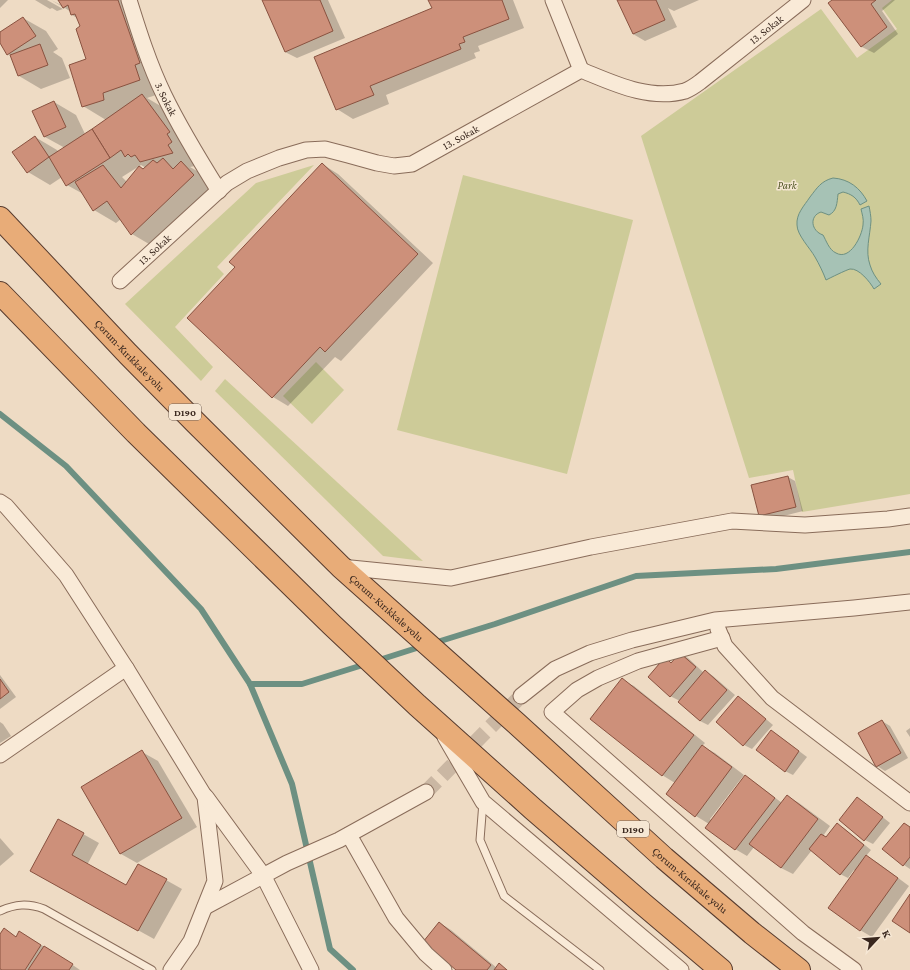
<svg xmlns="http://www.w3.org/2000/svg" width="910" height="970" viewBox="0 0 910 970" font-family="'Crimson Pro',serif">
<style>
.green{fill:#cdcb98}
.water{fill:#a6c2b5;stroke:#6d9082}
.shadow{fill:#0003;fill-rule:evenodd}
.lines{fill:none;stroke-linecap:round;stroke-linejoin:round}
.stream{stroke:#6d9082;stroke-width:6}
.building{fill:#cd907a;stroke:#895240}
.minor-tunnel{stroke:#cab7a3;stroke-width:15;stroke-dasharray:15 8;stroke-linecap:butt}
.service-casing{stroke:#896c5a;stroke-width:9}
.minor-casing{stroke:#896c5a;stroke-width:17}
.trunk-casing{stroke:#573b2e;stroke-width:24}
.service{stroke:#f9ead7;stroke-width:7}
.minor{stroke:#f9ead7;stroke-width:15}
.trunk{stroke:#e8ac78;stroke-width:22}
.labels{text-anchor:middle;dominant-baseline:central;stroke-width:3;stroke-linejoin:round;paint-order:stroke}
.shield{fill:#f6e7d4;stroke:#726155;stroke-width:1}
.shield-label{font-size:10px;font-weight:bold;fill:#39271e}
.street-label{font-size:11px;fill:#39271e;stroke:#f6e7d4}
.park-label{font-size:11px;font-style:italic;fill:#515625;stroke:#f6e7d4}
</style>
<rect width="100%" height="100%" fill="#eedbc4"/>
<g class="green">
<polygon points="892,0 910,0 910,494 802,512 793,470 749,478 641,136 821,9 857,58 897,29 882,8"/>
<polygon points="314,165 217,267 224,274 175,327 213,367 201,381 125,304 256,183"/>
<polygon points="463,175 633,220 567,474 397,430"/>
<polygon points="316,362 344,390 312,424 283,396"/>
<polygon points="225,379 423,561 383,556 215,391"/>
</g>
<path class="water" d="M833,178C849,179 860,188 867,201L860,205C856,197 851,194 843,192L838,194C837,203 837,211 829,215L821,212C809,216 811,231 823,235C826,240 829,250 836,253C850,261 862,236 863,225C864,219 862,214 861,209L869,206C870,211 871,216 871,221C870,236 865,251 870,265C872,272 876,278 881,284L874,289C870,282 859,268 850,269C846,270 830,278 826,280C823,272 819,264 815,257C810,248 797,235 797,225C796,214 804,206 810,197C817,188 821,181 833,178Z"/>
<g class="shadow">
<polygon points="0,0 8,0 0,8"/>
<polygon points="35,0 47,0 63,9 57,11 52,8 50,9"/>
<path d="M51,0L63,6L64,4L57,0H136L162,93L147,98L164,108L194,155L190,158L195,166L190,167L204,175L216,188L154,247L132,234L121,219L116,223L94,210L85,195L67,185L62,177L50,185L28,172L35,137L57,150L59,152L65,148L45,137L34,112L54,102L76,115L85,134L106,120L83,106L87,59L81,27L77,18L72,15L71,12L65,8L63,9V7ZM141,165L146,168L127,182L122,177Z"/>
<polygon points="263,0 328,0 345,38 297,58 285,52"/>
<polygon points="431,0 513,0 524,28 478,46 480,51 474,53 476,58 386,95 389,104 353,119 337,109 433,9"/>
<polygon points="618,0 699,0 674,11 668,8 677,27 645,41 633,34"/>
<polygon points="833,0 895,0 882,11 898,34 874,53 862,47 829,4"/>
<polygon points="23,18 46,31 58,49 53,52 62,58 70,78 41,89 19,76 11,56 8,54 0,41 0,33"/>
<polygon points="322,164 338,174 433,263 341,361 335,357 288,406 273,397 189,318 237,267"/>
<polygon points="788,477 795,481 803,511 768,520 760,515"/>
<polygon points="680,654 688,658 704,673 705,671 713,676 735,695 708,725 700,721 679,702 680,701 670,696 666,659 672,663"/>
<polygon points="0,675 16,697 0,709"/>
<polygon points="622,680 634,686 705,743 702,746 715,753 744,775 710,819 712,821 745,777 757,784 782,803 787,796 799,803 830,826 823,836 827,838 837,824 845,829 871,850 866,856 878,863 909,886 872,937 860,930 856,872 854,870 848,878 840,874 812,850 793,874 781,868 754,847 747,856 735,849 707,827 709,824 696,816 667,794 675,783 662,775"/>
<polygon points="738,697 746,702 773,725 752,749 744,745 717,722"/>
<polygon points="882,721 890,726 908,758 885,771 877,766"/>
<polygon points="0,722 3,724 11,736 0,743"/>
<polygon points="910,728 910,737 906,731"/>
<polygon points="771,731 779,736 807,757 793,775 785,771"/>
<polygon points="142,752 158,761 197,827 137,863 121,854 82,788"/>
<polygon points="858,798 865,803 890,823 873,844 865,840 840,820"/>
<polygon points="58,820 99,843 87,865 126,887 166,880 182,889 154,939 47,880"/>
<polygon points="910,827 910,869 904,865 884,849"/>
<polygon points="0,838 14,854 0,866"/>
<polygon points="440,923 451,930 497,968 499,965 508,970 457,970"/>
<polygon points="0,936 17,938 27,937 52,951 80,970 4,970 0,967"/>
</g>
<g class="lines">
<g class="stream">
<polyline points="0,414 66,466 201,609 250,684 292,784 330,949 353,970"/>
<polyline points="434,643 495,624 636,576 776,569 910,552"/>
<polyline points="376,661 423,646"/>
<polyline points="250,684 302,684 366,664"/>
</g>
</g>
<g class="building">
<polygon points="58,0 118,0 140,63 135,65 140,80 103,93 104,100 82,107 69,65 86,59 76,29 80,26 75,14 71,15 68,5 63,8"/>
<polygon points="262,0 320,0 333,31 285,52"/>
<polygon points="428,0 502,0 509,19 463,37 465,42 459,44 461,49 370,86 374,95 336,110 314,57 432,8"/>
<polygon points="617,0 656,0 665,20 633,34"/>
<polygon points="832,0 876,0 871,4 887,27 861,47 828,3"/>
<polygon points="23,17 36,36 7,55 0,43 0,32"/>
<polygon points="40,44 48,65 18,76 10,55"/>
<polygon points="142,94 170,132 167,134 172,142 168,145 173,153 140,162 135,155 131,157 128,154 125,157 121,150 110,158 92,129"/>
<polygon points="54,101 66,127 44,137 32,111"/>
<polygon points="92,129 110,158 66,186 49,157"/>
<polygon points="35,136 49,157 27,173 12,152"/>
<polygon points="163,158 173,169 181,161 194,175 131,235 107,201 93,211 75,182 103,165 121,188 139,166 143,169 153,160 157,163"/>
<polygon points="322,163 418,254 325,352 320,347 272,398 187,318 235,267 229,262"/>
<polygon points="788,476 796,507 759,516 751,485"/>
<polygon points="680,653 696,667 670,697 648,677 665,657 671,663"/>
<polygon points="705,670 727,690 700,721 678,702"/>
<polygon points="622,678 694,735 662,776 590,719"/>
<polygon points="0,679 9,692 0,699"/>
<polygon points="738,696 766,719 743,746 716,722"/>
<polygon points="882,720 901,753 876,767 858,733"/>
<polygon points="771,730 799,751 785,772 756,750"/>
<polygon points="702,745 732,767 695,817 666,794"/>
<polygon points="142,750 182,818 120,854 81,787"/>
<polygon points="745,775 775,798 735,850 705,828"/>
<polygon points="787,795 818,819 781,868 749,844"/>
<polygon points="857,797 883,817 864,841 839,820"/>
<polygon points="58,819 84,833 72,855 126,885 138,864 167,879 138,931 30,871"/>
<polygon points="837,823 864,845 840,875 809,849 821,834 826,837"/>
<polygon points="904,823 910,827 910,857 903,866 882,849"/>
<polygon points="866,855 898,878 860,931 828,908"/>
<polygon points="910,894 910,933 892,921"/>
<polygon points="439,922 491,965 487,970 456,970 423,942"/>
<polygon points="4,928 16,937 19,931 41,945 25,970 2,970 0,969 0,934"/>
<polygon points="44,946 73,964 69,970 28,970"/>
<polygon points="499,963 507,970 494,970"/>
</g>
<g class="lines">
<polyline class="minor-tunnel" points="426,792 521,696"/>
<g class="service-casing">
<g id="service">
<polyline points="483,802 480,840 504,896 600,970"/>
<path d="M0,911C15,904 28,903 44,909L152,970"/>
</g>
</g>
<g class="minor-casing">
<g id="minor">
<path id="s1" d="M129,0C139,32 149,64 164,95C180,128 199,159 219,191"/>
<polyline points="553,0 581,70"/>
<path id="s2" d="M120,281L227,183L247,171L279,158L306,150L325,149L348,155L377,163L394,166L412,164L581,70C613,83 649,101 685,91C690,89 696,85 700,82L803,0"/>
<polyline points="0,502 6,506 66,575 126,668 205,797 215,881 191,941 171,970"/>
<polyline points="341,567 451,578 591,547 732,521 805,525 888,519 910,516"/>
<polyline points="718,629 725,646 772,698 910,803"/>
<polyline points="722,638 638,661 598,678 577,690 552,712 803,933 854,970"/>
<polyline points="521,696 555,669 590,653 632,640 715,620 854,608 910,602"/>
<polyline points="445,737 483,802 681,970"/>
<polyline points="0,755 126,668"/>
<polyline points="206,797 263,875 311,970"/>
<polyline points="349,835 396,918 426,954 444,970"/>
<polyline points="205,907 287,863 339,840 426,792"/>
</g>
</g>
<g class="trunk-casing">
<g id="trunk">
<path id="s3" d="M0,218L128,354L195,422L341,567L516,723L664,858L752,933L799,970"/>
<polyline points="0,293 136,433 332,625 417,705 533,809 643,904 721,970"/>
</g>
</g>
<use href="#service" class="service"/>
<use href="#minor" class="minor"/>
<use href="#trunk" class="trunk"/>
</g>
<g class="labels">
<g class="shield">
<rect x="169" y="404" width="32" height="16" rx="3"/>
<rect x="617" y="821" width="32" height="16" rx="3"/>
</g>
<g class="shield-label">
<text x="185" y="412">D190</text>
<text x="633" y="829">D190</text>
</g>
<g class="street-label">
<text stroke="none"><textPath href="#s2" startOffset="743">13. Sokak</textPath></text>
<text stroke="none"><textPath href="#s1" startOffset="106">3. Sokak</textPath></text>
<text stroke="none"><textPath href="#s2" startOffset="395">13. Sokak</textPath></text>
<text stroke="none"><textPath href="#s2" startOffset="47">13. Sokak</textPath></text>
<text stroke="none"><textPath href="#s3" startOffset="189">Çorum-Kırıkkale yolu</textPath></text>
<text stroke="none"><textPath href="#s3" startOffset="549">Çorum-Kırıkkale yolu</textPath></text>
<text stroke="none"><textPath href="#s3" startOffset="957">Çorum-Kırıkkale yolu</textPath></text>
</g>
<g class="park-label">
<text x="787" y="185">Park</text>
</g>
</g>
<g transform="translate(878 938) rotate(64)" stroke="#f6e7d4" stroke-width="3" paint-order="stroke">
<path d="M0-3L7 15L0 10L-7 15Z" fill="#39271e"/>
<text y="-6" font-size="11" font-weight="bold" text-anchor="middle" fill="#39271e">K</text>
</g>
</svg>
